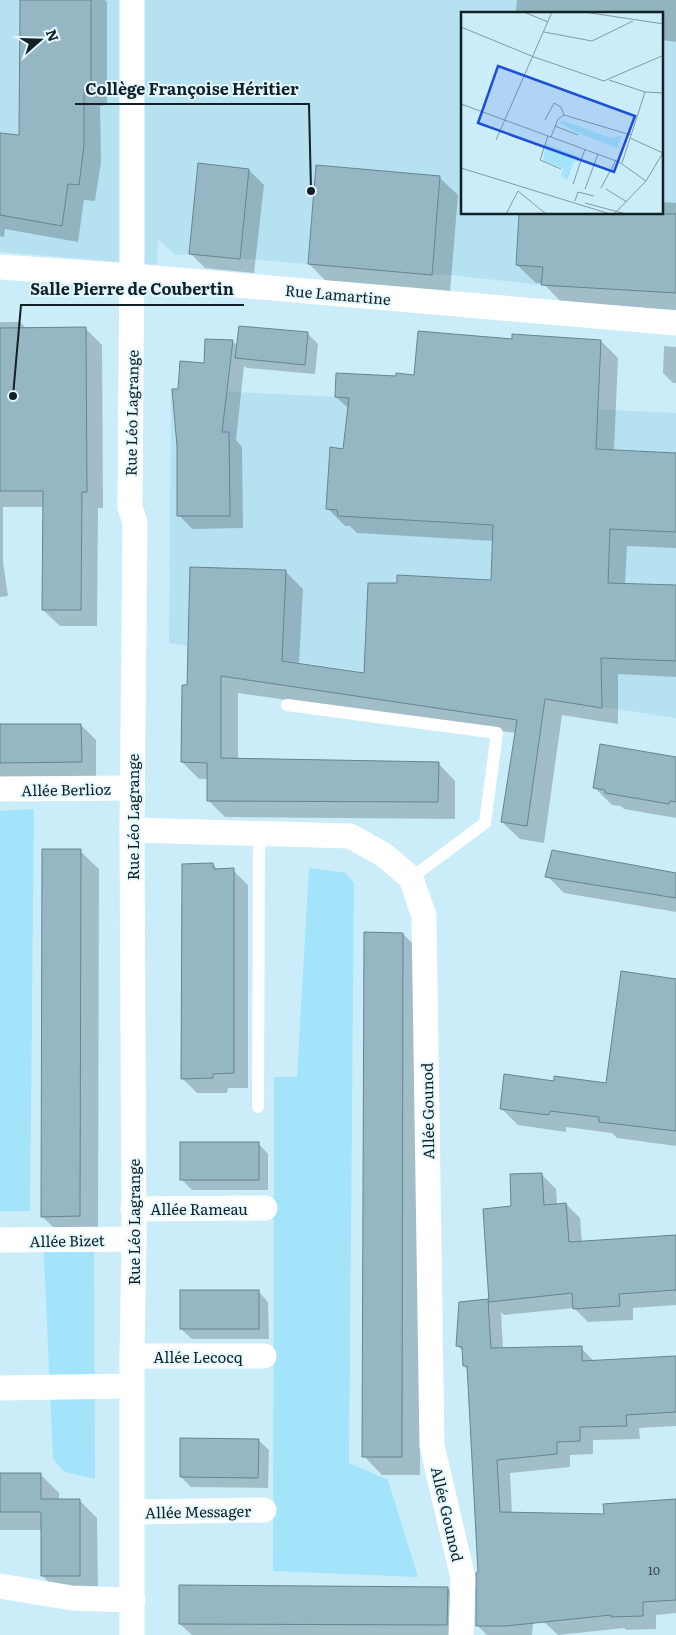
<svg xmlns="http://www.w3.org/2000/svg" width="676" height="1635" viewBox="0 0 676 1635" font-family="Literata,serif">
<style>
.built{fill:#b6e1f0;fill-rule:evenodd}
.green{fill:#a3e4fa}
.shadow{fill:#0003}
.building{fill:#95b7c3;stroke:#658590}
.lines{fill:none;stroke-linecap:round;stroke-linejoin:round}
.lane{stroke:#fff;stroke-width:12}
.street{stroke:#fff;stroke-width:25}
.labels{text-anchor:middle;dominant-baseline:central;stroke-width:4;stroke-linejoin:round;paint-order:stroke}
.number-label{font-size:12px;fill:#34464c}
.street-label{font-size:15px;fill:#132025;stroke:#e3f8ff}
.inset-road{fill:none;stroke:#819ba4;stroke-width:1}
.view{fill:#1d4ed8;fill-opacity:0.15;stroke:#1d4ed8;stroke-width:2.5}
.inset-edge{fill:none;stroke:#132025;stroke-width:2.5}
.leader{fill:none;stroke:#132025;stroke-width:2}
.callout-dot{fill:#132025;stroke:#e3f8ff;stroke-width:2}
.callout-label{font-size:16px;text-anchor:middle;font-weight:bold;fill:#132025;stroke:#e3f8ff;stroke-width:4;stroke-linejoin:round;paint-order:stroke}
</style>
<rect width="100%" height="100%" fill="#caedf9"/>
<g class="built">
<path d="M0,0H676V293L541,285L441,274L432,275L189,254L175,255L158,239L157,265L0,252ZM462,14H662V214H462Z"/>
<polygon points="171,389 676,413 676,718 169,643"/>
</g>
<g class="green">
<polygon points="34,809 30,1211 0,1211 0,811"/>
<polygon points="309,868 346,873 354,883 349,1463 388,1480 418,1577 273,1571 274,1077 297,1077"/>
<polygon points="94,1231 95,1479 65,1472 53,1459 43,1234"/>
</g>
<g class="shadow">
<polygon points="21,0 105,0 107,2 107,105 100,106 101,162 95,201 84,200 78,242 5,229 4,237 0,236 0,134 20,137"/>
<polygon points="517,0 676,0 676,42 662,40 662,14 520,14 516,10"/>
<polygon points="249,170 264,185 254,273 205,268 190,253"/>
<polygon points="439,177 458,195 450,293 327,282 309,264"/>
<polygon points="662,202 676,203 676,310 561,302 543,283 536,283 517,265 520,214 662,214"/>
<polygon points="0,322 20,322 27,329 85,328 102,345 103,508 98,508 97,626 60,626 43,610 44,507 3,507 3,562 8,596 0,597"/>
<polygon points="308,334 318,344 315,374 247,368 244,366 236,440 242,447 243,528 192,529 179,515 179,390 232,341 238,346"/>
<polygon points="513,340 601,341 618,358 614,451 676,454 676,548 627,546 625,585 676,586 676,677 618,674 618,724 562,715 544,843 520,839 502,822 516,733 238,693 238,760 438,763 455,781 455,819 225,817 208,800 208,779 199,779 182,762 189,686 286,572 303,589 299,664 365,674 492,581 494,541 357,533 350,526 345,526 327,508 344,450 349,409 336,397 398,377 415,376"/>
<polygon points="664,346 676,347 676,383 673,383 663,373"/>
<polygon points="0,725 81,725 96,740 96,777 0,777"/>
<polygon points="676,758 676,818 624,809 621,806 612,805 594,787"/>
<polygon points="80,851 99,869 98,1234 61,1235 42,1216"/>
<polygon points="213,864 218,870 233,870 248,885 248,1088 228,1088 227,1093 197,1093 182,1078"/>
<polygon points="676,874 676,912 564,893 547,876"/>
<polygon points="403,934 421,952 420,1475 382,1475 364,1456"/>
<polygon points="676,980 676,1146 617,1138 612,1133 566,1127 566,1132 518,1125 501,1108 555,1082 607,1084"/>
<polygon points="258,1143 268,1154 268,1190 192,1190 182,1180"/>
<polygon points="542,1175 556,1189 557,1205 566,1204 580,1218 582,1243 676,1237 676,1305 633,1308 633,1320 588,1322 574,1308 504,1315 501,1312 503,1349 581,1348 595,1362 676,1357 676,1426 639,1428 640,1439 593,1440 593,1454 570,1455 570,1467 510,1473 512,1514 605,1515 676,1500 676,1613 656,1615 656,1629 626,1630 624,1628 558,1635 544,1622 535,1600 532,1635 487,1635 477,1625 480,1573 468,1370 464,1366 464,1352 458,1346 488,1301 490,1303 485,1210 513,1207"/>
<polygon points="258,1291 268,1302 269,1339 192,1339 181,1329"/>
<polygon points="258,1440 269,1450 268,1488 191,1487 181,1477"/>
<polygon points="0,1475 41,1475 59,1493 59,1500 79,1500 97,1518 98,1594 60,1594 42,1575 42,1530 0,1530"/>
<polygon points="448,1588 460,1600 459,1635 192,1635 180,1624"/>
</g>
<g class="building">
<polygon points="20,0 91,0 91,89 84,89 84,145 79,185 68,184 62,226 0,215 0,133 19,135"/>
<polygon points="198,163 249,169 240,259 189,254"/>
<polygon points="316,165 440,176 432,275 308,264"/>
<polygon points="519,214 676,214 676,293 541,285 543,267 516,265"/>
<polygon points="239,326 308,332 305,365 235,358"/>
<polygon points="86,327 87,492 82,492 81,610 42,610 43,491 0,491 0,328"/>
<polygon points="418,331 512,339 512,334 601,340 596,449 676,453 676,532 610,529 608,583 676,585 676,661 601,658 602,708 545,699 527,826 501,822 517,720 221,676 221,758 439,762 438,802 207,801 207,763 181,762 182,685 187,685 190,567 286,570 282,661 364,673 368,583 397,583 397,575 491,580 493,525 338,516 337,510 326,509 330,447 343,449 349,398 335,397 336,373 396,376 396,373 414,375"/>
<polygon points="205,339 233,340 222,432 229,432 230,516 177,516 177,446 172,389 178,389 180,361 204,363"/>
<polygon points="0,724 81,724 82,762 0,763"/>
<polygon points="600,744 676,757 676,802 670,801 669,804 605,793 605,790 593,788"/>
<polygon points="42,849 81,849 80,1216 41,1217"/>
<polygon points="552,850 676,873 676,898 545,877"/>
<polygon points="213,863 214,869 234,868 234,1073 213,1074 213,1078 181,1079 182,864"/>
<polygon points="364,932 403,933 402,1457 362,1457"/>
<polygon points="621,971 676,979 676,1131 599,1122 599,1117 550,1111 549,1115 500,1109 504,1074 554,1081 554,1076 606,1083"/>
<rect x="180" y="1142" width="79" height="38"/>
<polygon points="542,1173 544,1205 566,1203 569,1242 676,1235 676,1290 619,1294 620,1306 573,1309 572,1293 489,1302 483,1209 511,1206 510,1174"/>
<rect x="180" y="1290" width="79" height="39"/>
<polygon points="488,1299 491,1348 582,1346 582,1361 676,1356 676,1412 626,1415 627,1426 580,1427 580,1441 557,1442 557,1454 497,1460 500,1512 604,1514 603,1504 676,1499 676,1600 643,1602 643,1616 611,1617 611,1615 506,1626 476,1626 476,1573 478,1572 467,1366 463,1366 462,1347 456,1346 459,1302"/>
<polygon points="180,1438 259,1439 258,1478 180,1477"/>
<polygon points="0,1473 41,1473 41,1499 80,1499 80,1576 41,1576 41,1512 0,1512"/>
<polygon points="179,1585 448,1587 447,1625 179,1624"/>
</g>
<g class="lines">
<g class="lane">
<polyline points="287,705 497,733 485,823 411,878"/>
<polyline points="258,1107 259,833"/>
</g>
<g class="street">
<polyline points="132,0 132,251 130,507 135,522 132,830 134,1239 132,1356 132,1635"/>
<polyline points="0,267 132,276 676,323"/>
<polyline points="0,789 132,788"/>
<polyline points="132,830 350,836 384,855 411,878 424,916 432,1446 463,1578 461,1635"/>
<polyline points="133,1209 265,1208"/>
<polyline points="0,1240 134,1239"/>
<polyline points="132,1356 264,1356"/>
<polyline points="0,1388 132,1386"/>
<polyline points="132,1512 264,1510"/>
<polyline points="0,1586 72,1598 133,1600"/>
</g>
</g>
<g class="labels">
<g class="number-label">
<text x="654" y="1570">10</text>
</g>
<g class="street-label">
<text transform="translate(338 294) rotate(5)">Rue Lamartine</text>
<text transform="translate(131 413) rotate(-89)">Rue Léo Lagrange</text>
<text transform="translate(66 789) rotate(-1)">Allée Berlioz</text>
<text transform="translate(132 817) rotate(-90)">Rue Léo Lagrange</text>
<text transform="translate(427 1111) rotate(-91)">Allée Gounod</text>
<text x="199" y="1208">Allée Rameau</text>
<text transform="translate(133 1222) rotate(-90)">Rue Léo Lagrange</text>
<text transform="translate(67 1240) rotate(-1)">Allée Bizet</text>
<text x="198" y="1356">Allée Lecocq</text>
<text transform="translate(198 1511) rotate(-1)">Allée Messager</text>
<text transform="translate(448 1514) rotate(77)">Allée Gounod</text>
</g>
</g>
<g transform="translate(461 12)">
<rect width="202" height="202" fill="#caedf9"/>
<path d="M101,108L150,126L161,124L156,136L115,120L99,111ZM85,132L119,145L117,150L113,149L106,168L100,164L102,156L82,149Z" fill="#a3e4fa"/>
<path class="inset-road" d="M63,0L87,10M123,0L203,12M0,15L73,45L143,69L203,43M83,20L131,29L172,9M148,68L184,80L203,81M0,92L158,150L185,169M84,108L93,91L100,95L103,103M94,114L117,123M87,124L79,148L100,157M90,125L97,107L103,103L170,123M169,126L202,141M35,128L91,0M161,151L184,80M0,156L149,202M112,172L124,137M140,176L155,148M124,177L137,142M145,177L166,190M57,179L85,202M114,189L117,180L133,184M124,191L165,202M45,202L57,179M153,202L185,169L203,139"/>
<path class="view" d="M37,54L174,104L153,160L17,111Z"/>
<rect width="202" height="202" class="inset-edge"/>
</g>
<path class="leader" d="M311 191L309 104H75M13 396L21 305H244"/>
<g class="callout-dot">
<circle cx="311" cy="191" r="5"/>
<circle cx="13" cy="396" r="5"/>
</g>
<g class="callout-label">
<text x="192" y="95">Collège Françoise Héritier</text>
<text x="132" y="295">Salle Pierre de Coubertin</text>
</g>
<g transform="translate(40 40) rotate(70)" stroke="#e3f8ff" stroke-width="4" paint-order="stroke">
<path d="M0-4L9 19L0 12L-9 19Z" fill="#132025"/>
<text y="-8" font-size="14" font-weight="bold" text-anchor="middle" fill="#132025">N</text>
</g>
</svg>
